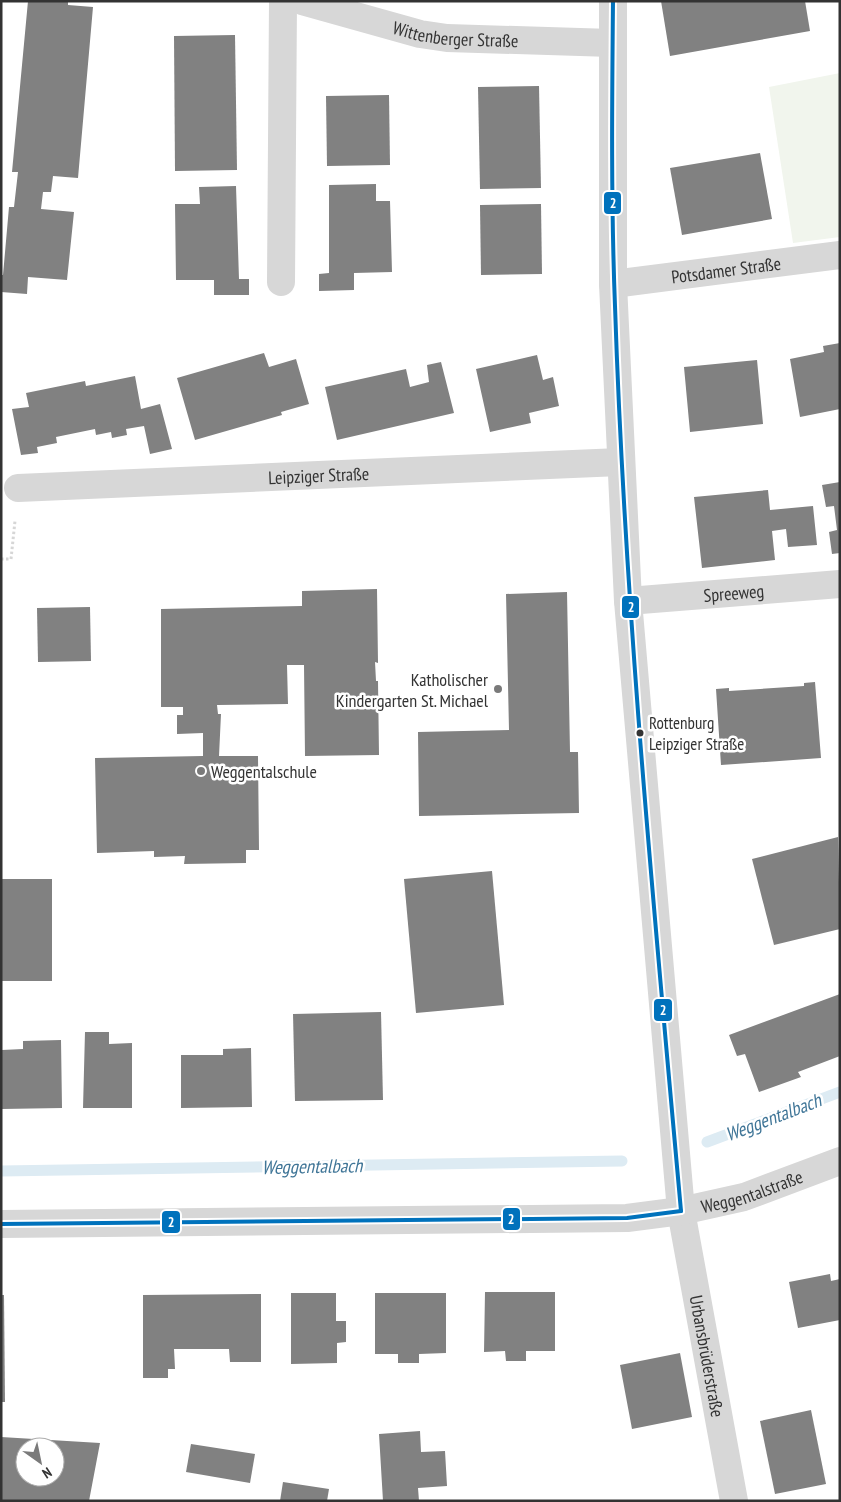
<svg xmlns="http://www.w3.org/2000/svg" width="841" height="1502" viewBox="0 0 841 1502" font-family="'PT Sans Narrow',sans-serif">
<style>
.green{fill:#f1f5ed}
.lines{fill:none;stroke-linecap:round;stroke-linejoin:round}
.stream{stroke:#ddebf3;stroke-width:11}
.building{fill:#818181;fill-rule:evenodd}
.path{stroke:#d6d6d6;stroke-width:3;stroke-dasharray:2.5 2.5;stroke-linecap:butt}
.minor{stroke:#d7d7d7;stroke-width:28}
.bus-1-casing{stroke:#fff;stroke-width:8}
.bus-1{stroke:#0072bc;stroke-width:4}
.poi-dot{fill:#7a7a7a;stroke:#fff;stroke-width:2}
.bus-dot{fill:#333;stroke:#fff;stroke-width:2}
.labels{text-anchor:middle;dominant-baseline:central;stroke-width:5;stroke-linejoin:round;paint-order:stroke}
.bus-label{font-size:17px;fill:#333;stroke:#fff;text-anchor:start}
.street-label{font-size:18px;fill:#333;stroke:#fff}
.poi-label{font-size:18px;fill:#333;stroke:#fff;text-anchor:end}
.water-label{font-size:19px;font-style:italic;fill:#3f7597;stroke:#fff}
.line-badge{stroke:#fff;stroke-width:2}
.badge-label{font-size:14px;text-anchor:middle;font-weight:bold;fill:#fff}
</style>
<rect width="100%" height="100%" fill="#fff"/>
<polygon class="green" points="840,73 840,237 793,243 769,87"/>
<g class="lines">
<g class="stream">
<polyline points="707,1142 840,1092"/>
<polyline points="1,1171 622,1161"/>
</g>
</g>
<g class="building">
<polygon points="28,1 68,1 68,5 93,7 78,178 53,176 51,192 43,192 41,209 74,212 67,280 28,277 27,294 1,292 1,275 3,275 9,207 14,207 18,172 12,172"/>
<polygon points="661,1 805,1 810,31 670,56"/>
<polygon points="235,35 237,170 175,171 174,36"/>
<polygon points="539,86 541,188 480,189 478,87"/>
<polygon points="389,95 390,165 327,166 326,96"/>
<polygon points="760,153 772,219 682,235 670,168"/>
<polygon points="376,184 376,201 390,201 392,272 354,273 354,290 319,291 319,274 329,273 329,185"/>
<polygon points="236,186 239,279 249,279 249,295 214,295 214,280 176,280 175,204 200,204 199,187"/>
<polygon points="541,204 542,274 481,275 480,205"/>
<polygon points="840,343 840,409 800,417 790,359 824,352 823,346"/>
<polygon points="264,353 269,367 296,359 309,404 281,412 282,415 195,440 177,378"/>
<polygon points="537,355 543,380 553,377 559,406 529,413 531,423 490,432 476,369"/>
<polygon points="757,360 763,424 690,432 684,367"/>
<polygon points="441,362 454,413 337,440 325,387 406,369 410,387 429,382 427,365"/>
<polygon points="135,376 141,409 160,404 172,449 150,454 144,426 126,429 127,435 112,438 111,432 96,435 95,429 56,437 57,443 37,447 38,453 21,455 12,409 29,407 26,393 85,381 86,386"/>
<polygon points="840,482 840,553 832,554 829,532 837,530 834,506 826,507 822,485"/>
<polygon points="768,490 770,510 813,506 817,545 788,547 786,529 772,531 775,560 702,568 694,497"/>
<polygon points="377,589 378,663 375,662 376,681 378,681 379,755 305,756 304,665 287,665 288,704 217,705 218,714 221,714 219,756 258,756 259,850 246,850 246,863 184,864 185,856 154,857 154,851 97,853 95,758 203,756 203,733 177,734 177,715 183,715 183,707 161,707 161,609 302,606 302,591"/>
<polygon points="567,592 570,752 578,752 579,813 419,816 418,732 509,730 506,594"/>
<polygon points="90,607 91,661 38,662 37,608"/>
<polygon points="815,682 821,758 721,765 716,689 729,688 729,691 804,686 804,683"/>
<polygon points="838,837 840,929 774,945 752,859"/>
<polygon points="492,871 504,1005 416,1013 404,879"/>
<rect x="2" y="879" width="50" height="102"/>
<polygon points="840,994 840,1056 798,1072 801,1077 759,1092 745,1054 737,1056 729,1035"/>
<polygon points="381,1012 383,1100 295,1101 293,1014"/>
<polygon points="85,1032 109,1032 109,1044 132,1043 132,1108 83,1108"/>
<polygon points="61,1040 62,1108 2,1109 2,1050 23,1049 23,1041"/>
<polygon points="251,1048 252,1107 181,1108 181,1055 223,1055 223,1049"/>
<polygon points="830,1274 831,1281 840,1279 840,1320 798,1328 789,1282"/>
<polygon points="485,1292 555,1292 555,1351 526,1351 526,1361 506,1361 505,1351 484,1352"/>
<polygon points="291,1293 336,1293 336,1321 346,1321 346,1342 337,1343 337,1363 291,1364"/>
<polygon points="375,1293 446,1293 446,1353 419,1354 419,1363 398,1363 398,1354 375,1354"/>
<polygon points="261,1294 261,1362 230,1362 229,1349 174,1349 175,1369 168,1369 168,1378 143,1378 143,1295"/>
<polygon points="1,1295 4,1295 5,1402 1,1402"/>
<polygon points="680,1353 692,1417 632,1429 620,1365"/>
<polygon points="811,1410 826,1484 775,1494 760,1421"/>
<polygon points="420,1431 421,1452 445,1451 447,1486 418,1488 419,1501 383,1501 379,1434"/>
<path d="M1,1437L100,1443L89,1501H1ZM25,1447H55V1477H25Z"/>
<polygon points="191,1444 255,1454 250,1483 186,1472"/>
<polygon points="283,1482 329,1489 327,1501 280,1501"/>
</g>
<g class="lines">
<polyline class="path" points="1,559 11,559 15,521"/>
<g class="minor">
<path id="s1" d="M302,1L420,34L447,38L612,43"/>
<path id="s2" d="M613,1V284L628,601L681,1211L734,1501"/>
<polyline points="281,282 283,1"/>
<path id="s3" d="M613,284L840,255"/>
<path id="s4" d="M18,488L620,462"/>
<path id="s5" d="M628,601L840,584"/>
<path id="s6" d="M1,1224L627,1218L681,1211L744,1197L840,1161"/>
</g>
<g class="bus-1-casing">
<g id="bus-1">
<path d="M613,1C612,103 611,204 615,306C625,608 654,910 681,1211"/>
<polyline points="1,1224 627,1218 681,1211"/>
</g>
</g>
<use href="#bus-1" class="bus-1"/>
</g>
<g class="poi-dot">
<circle cx="498" cy="689" r="5"/>
<circle cx="201" cy="771" r="5"/>
</g>
<circle class="bus-dot" cx="640" cy="733" r="4.5"/>
<g class="labels">
<g class="bus-label">
<text x="649" y="723">Rottenburg<tspan x="649" dy="21">Leipziger Straße</tspan></text>
</g>
<g class="street-label">
<text stroke="none"><textPath href="#s1" startOffset="158">Wittenberger Straße</textPath></text>
<text stroke="none"><textPath href="#s3" startOffset="114">Potsdamer Straße</textPath></text>
<text stroke="none"><textPath href="#s4" startOffset="301">Leipziger Straße</textPath></text>
<text stroke="none"><textPath href="#s5" startOffset="106">Spreeweg</textPath></text>
<text stroke="none"><textPath href="#s6" startOffset="754">Weggentalstraße</textPath></text>
<text stroke="none"><textPath href="#s2" startOffset="1360">Urbansbrüderstraße</textPath></text>
</g>
<g class="poi-label">
<text x="488" y="679">Katholischer<tspan x="488" dy="21">Kindergarten St. Michael</tspan></text>
<text x="211" y="771" text-anchor="start">Weggentalschule</text>
</g>
<g class="water-label">
<text transform="translate(773 1117) rotate(-21)">Weggentalbach</text>
<text transform="translate(312 1166) rotate(-1)">Weggentalbach</text>
</g>
</g>
<g class="line-badge">
<rect x="603" y="191" width="19" height="24" rx="5" fill="#0072bc"/>
<rect x="621" y="595" width="19" height="24" rx="5" fill="#0072bc"/>
<rect x="653" y="998" width="20" height="24" rx="5" fill="#0072bc"/>
<rect x="502" y="1207" width="19" height="24" rx="5" fill="#0072bc"/>
<rect x="161" y="1210" width="20" height="24" rx="5" fill="#0072bc"/>
</g>
<g class="badge-label">
<text x="613" y="208">2</text>
<text x="631" y="612">2</text>
<text x="663" y="1015">2</text>
<text x="511" y="1224">2</text>
<text x="171" y="1227">2</text>
</g>
<rect width="841" height="1502" fill="none" stroke="#333333" stroke-width="5"/>
<g transform="translate(40 1462) rotate(147)"><circle r="24" fill="#ffffff" stroke="#adadad"/>
<path d="M0-4L9 19L0 12L-9 19Z" fill="#7a7a7a"/>
<text y="-8" font-size="14" font-weight="bold" text-anchor="middle" fill="#333333">N</text>
</g>
</svg>
